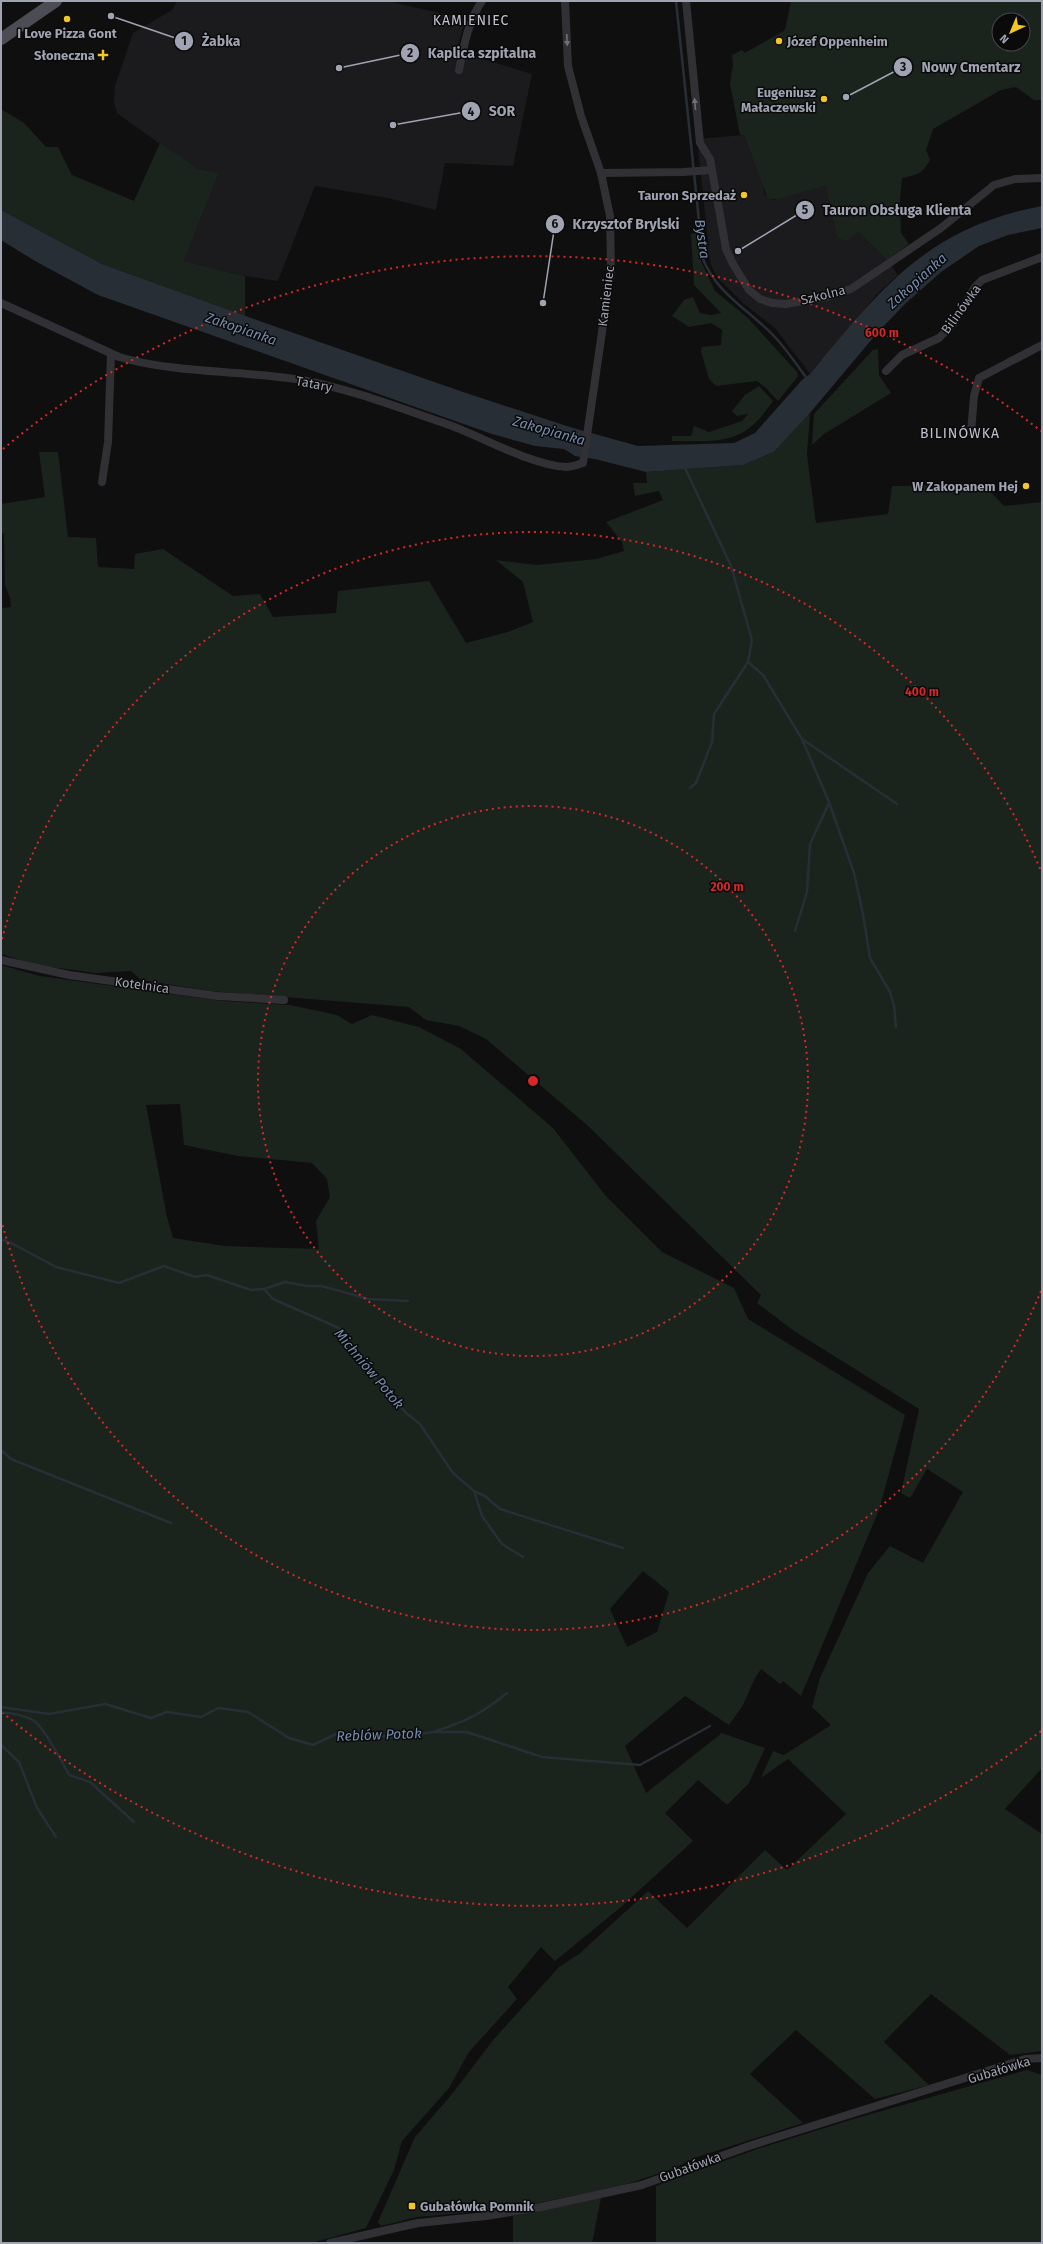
<svg xmlns="http://www.w3.org/2000/svg" width="1043" height="2244" viewBox="0 0 1043 2244" font-family="'Fira Sans',sans-serif">
<style>
.built{fill:#1b1b1d}
.green{fill:#1b231d;fill-rule:evenodd}
.water{fill:#282e35}
.lines{fill:none;stroke-linecap:round;stroke-linejoin:round}
.stream{stroke:#282e35;stroke-width:2.5}
.minor{stroke:#303035;stroke-width:8}
.primary{stroke:#4c4d54;stroke-width:12}
.oneway{fill:#6e6f79}
.ring{fill:none;stroke:#d62828;stroke-width:2;stroke-dasharray:2 4}
.poi-dot{fill:#f1c626;stroke:#0a0a0b;stroke-width:1.5}
.labels{text-anchor:middle;dominant-baseline:central;stroke-width:3;stroke-linejoin:round;paint-order:stroke}
.poi-label{font-size:13px;font-weight:bold;fill:#a0a3b1;stroke:#0a0a0b;text-anchor:end}
.street-label{font-size:13px;fill:#a0a3b1;stroke:#0a0a0b}
.neighbourhood-label{font-size:14px;letter-spacing:1px;fill:#c1c2cd;stroke:#0a0a0b}
.water-label{font-size:14px;font-style:italic;fill:#768cad;stroke:#0a0a0b}
.centre{fill:#d62828;stroke:#0a0a0b;stroke-width:2}
.ring-label{font-size:12px;text-anchor:middle;font-weight:bold;fill:#d62828;stroke:#0a0a0b;stroke-width:3;stroke-linejoin:round;paint-order:stroke}
.leader{fill:none;stroke:#a0a3b1;stroke-width:1.5}
.callout-dot{fill:#a0a3b1;stroke:#0a0a0b;stroke-width:1.5}
.mark-label{font-size:12px;text-anchor:middle;font-weight:bold;fill:#111}
.callout-label{font-size:14px;text-anchor:middle;font-weight:bold;fill:#a0a3b1;stroke:#0a0a0b;stroke-width:3;stroke-linejoin:round;paint-order:stroke}
</style>
<rect width="100%" height="100%" fill="#0f0f10"/>
<g class="built">
<polygon points="177,1 387,1 466,19 456,51 532,74 513,166 445,163 436,210 388,198 315,186 278,281 245,276 184,261 219,173 198,169 182,160 117,113 114,102 115,86 133,33 172,10"/>
<polygon points="744,135 762,180 765,195 773,200 826,186 837,238 858,232 887,260 898,275 878,293 810,374 775,328 744,304 718,278 712,268 707,249 708,240 697,139"/>
</g>
<g class="green">
<path d="M791,1H1042V100H1034L1016,87L1001,90L933,129L926,150L930,160C922,174 917,175 902,178L900,200L901,233L909,244L887,260L858,232L847,241L837,238L826,186L779,199H768L744,135H740L730,84L733,65L732,55L742,50L745,53L785,30ZM999,20H1023V44H999Z"/>
<polygon points="1,109 24,123 46,147 58,147 72,175 134,201 160,143 198,169 219,173 184,261 245,276 245,316 102,264 1,210"/>
<polygon points="696,233 701,261 715,291 748,318 797,372 798,376 778,401 766,388 757,381 716,386 709,379 701,351 702,347 721,345 722,330 711,323 689,327 672,316 684,300 693,297 700,313 712,315 721,313 694,285 691,234"/>
<polygon points="878,349 879,375 891,393 824,434 812,445 814,414 873,350"/>
<path d="M759,386L773,401C767,409 761,418 753,425C732,445 699,441 672,441V436H691L694,426L709,432L742,421L748,414L737,416L732,411L745,395Z"/>
<polygon points="810,413 807,455 816,523 888,514 892,486 984,485 1004,506 1042,502 1042,1768 1005,1809 1042,1834 1042,2051 1010,2055 931,1994 884,2042 929,2085 875,2099 796,2030 750,2074 803,2123 694,2158 673,2169 624,2185 515,2208 417,2217 381,2226 378,2222 415,2137 452,2094 494,2039 559,1967 579,1954 648,1891 687,1928 765,1850 787,1870 846,1814 788,1759 761,1778 773,1751 784,1755 831,1725 812,1707 820,1678 868,1573 890,1546 923,1563 963,1492 927,1469 910,1498 901,1493 919,1409 794,1331 757,1303 761,1295 587,1125 486,1039 459,1026 426,1020 409,1007 211,991 141,980 131,971 96,973 36,965 1,954 1,608 11,607 10,598 5,585 4,533 1,533 1,504 45,497 39,452 58,452 68,537 96,538 98,567 134,569 135,554 163,549 233,596 260,594 273,617 336,613 338,591 429,581 466,643 508,632 533,622 523,582 496,560 536,565 596,559 624,551 622,542 606,522 663,500 659,491 635,496 633,483 647,483 646,472 743,465 774,452"/>
<path d="M1,965L40,976L222,1001L290,1005L337,1015L352,1024L372,1015L419,1027L461,1049L553,1128L605,1195L662,1252L734,1288L748,1319L905,1415L879,1510L801,1696L783,1681L780,1684L761,1669L755,1678L743,1705L729,1725L685,1696L625,1746L646,1793L722,1733L765,1748L749,1783L727,1805L698,1780L665,1813L693,1841L621,1907L555,1961L541,1947L508,1987L517,1999L469,2052L449,2088L402,2141L394,2170L366,2228L311,2243H1ZM180,1104L184,1145L238,1156L312,1163L327,1179L330,1197L316,1221L319,1249L225,1246L173,1238L167,1217L146,1105ZM643,1571L669,1592L657,1632L627,1647L610,1609Z"/>
<polygon points="1027,2070 1042,2075 1042,2243 656,2243 656,2186 757,2149 857,2118"/>
<polygon points="601,2198 592,2243 513,2243 513,2216"/>
</g>
<path class="water" d="M1042,206V228L1008,235L979,246L941,272L905,304L878,332L810,413L774,452L743,465L646,472L595,459L575,456L564,449L535,446L492,434L98,295L35,261L1,240V210L102,264L268,324L463,392L573,428L638,446L734,443L755,433L802,380L810,374C880,289 928,227 1042,206Z"/>
<g class="lines">
<g class="stream">
<path d="M676,1L703,259C717,294 749,310 774,336C787,350 797,365 808,380"/>
<polyline points="685,468 731,566 752,640 748,662 763,675 802,739 897,804"/>
<polyline points="802,739 829,802 854,873 863,914 870,958 890,992 894,1005 896,1027"/>
<polyline points="690,788 696,783 712,742 714,714 748,662"/>
<polyline points="795,931 807,892 810,844 829,803"/>
<polyline points="1,1239 15,1245 56,1267 119,1283 164,1266 195,1277 207,1275 251,1290 264,1289 273,1299 339,1328 368,1370 406,1413 420,1424 453,1473 474,1491 482,1516 502,1544 523,1557"/>
<polyline points="264,1289 285,1282 307,1286 321,1286 369,1299 408,1301"/>
<polyline points="1,1450 11,1459 171,1523"/>
<polyline points="474,1491 485,1496 500,1509 623,1548"/>
<polyline points="1,1707 49,1714 105,1704 151,1718 167,1712 201,1717 218,1708 248,1712 289,1738 313,1745 336,1734 405,1737 432,1732 467,1732 542,1757 640,1765 710,1726"/>
<path d="M1,1713C9,1712 27,1716 34,1721C46,1730 62,1762 69,1775L90,1782L134,1822"/>
<path d="M436,1731C467,1721 481,1714 507,1693"/>
<polyline points="1,1745 19,1762 37,1808 56,1837"/>
</g>
<g class="minor">
<polyline points="686,1 700,143 710,159 726,249 733,264 749,290 760,299 772,303 786,304 826,297 851,289 941,228 994,185 1015,179 1042,178"/>
<path d="M459,70C464,46 468,21 482,1"/>
<polyline points="601,173 683,172 712,170"/>
<path d="M1,303L119,357C178,374 241,370 302,380C350,389 397,407 444,423C479,435 530,465 566,467C572,467 577,465 583,463L611,270L610,216L601,173L581,116L568,66L565,1"/>
<polyline points="886,371 902,355 939,338 954,323 975,287 982,280 1042,257"/>
<polyline points="971,432 974,396 979,378 1042,345"/>
<polyline points="102,482 108,442 111,354"/>
<polyline points="1,960 69,975 217,996 284,1000"/>
<polyline points="330,2243 418,2223 486,2216 541,2207 642,2185 749,2146 1025,2059 1042,2058"/>
</g>
<polyline class="primary" points="1,39 56,1"/>
</g>
<defs><path id="oneway-solid" d="M-6-.8H1V-3.2L6.5 0L1 3.2V.8H-6Z"/></defs>
<g class="oneway">
<use href="#oneway-solid" transform="translate(567 40) rotate(88)"/>
<use href="#oneway-solid" transform="translate(695 104) rotate(-95)"/>
</g>
<g class="ring">
<circle cx="533" cy="1081" r="275"/>
<path d="M1041 1291A550 550 0 0 1 2 1223M2 939A550 550 0 0 1 1041 871"/>
<path d="M1041 1731A825 825 0 0 1 3 1713M3 449A825 825 0 0 1 1041 431"/>
</g>
<g class="poi-dot">
<circle cx="67" cy="19" r="4"/>
<circle cx="779" cy="41" r="4"/>
<path d="M101 49h4v4h4v4h-4v4h-4v-4h-4v-4h4z"/>
<circle cx="824" cy="99" r="4"/>
<circle cx="744" cy="195" r="4"/>
<circle cx="1026" cy="486" r="4"/>
<rect x="408" y="2202" width="8" height="8" rx="2"/>
</g>
<g class="labels">
<g class="poi-label">
<text x="67" y="33" text-anchor="middle">I Love Pizza Gont</text>
<text x="787" y="41" text-anchor="start">Józef Oppenheim</text>
<text x="95" y="55">Słoneczna</text>
<text x="816" y="92">Eugeniusz<tspan x="816" dy="15">Małaczewski</tspan></text>
<text x="736" y="195">Tauron Sprzedaż</text>
<text x="1018" y="486">W Zakopanem Hej</text>
<text x="420" y="2206" text-anchor="start">Gubałówka Pomnik</text>
</g>
<g class="street-label">
<text transform="translate(823 295) rotate(-14)">Szkolna</text>
<text transform="translate(606 296) rotate(-83)">Kamieniec</text>
<text transform="translate(961 309) rotate(-54)">Bilinówka</text>
<text transform="translate(314 384) rotate(11)">Tatary</text>
<text transform="translate(142 985) rotate(8)">Kotelnica</text>
<text transform="translate(999 2070) rotate(-17)">Gubałówka</text>
<text transform="translate(690 2167) rotate(-20)">Gubałówka</text>
</g>
<g class="neighbourhood-label">
<text x="471" y="20">KAMIENIEC</text>
<text x="960" y="433">BILINÓWKA</text>
</g>
<g class="water-label">
<text transform="translate(702 239) rotate(82)">Bystra</text>
<text transform="translate(917 281) rotate(-42)">Zakopianka</text>
<text transform="translate(241 329) rotate(19)">Zakopianka</text>
<text transform="translate(549 431) rotate(16)">Zakopianka</text>
<text transform="translate(369 1369) rotate(50)">Michniów Potok</text>
<text transform="translate(379 1735) rotate(-2)">Reblów Potok</text>
</g>
</g>
<circle cx="533" cy="1081" r="6" class="centre"/>
<g class="ring-label">
<text x="882" y="337">600 m</text>
<text x="922" y="696">400 m</text>
<text x="727" y="891">200 m</text>
</g>
<path class="leader" d="M111 16L184 41M339 68L410 53M846 97L903 67M393 125L471 111M738 251L805 210M543 303L555 224"/>
<g class="callout-dot">
<circle cx="111" cy="16" r="4"/>
<circle cx="339" cy="68" r="4"/>
<circle cx="846" cy="97" r="4"/>
<circle cx="393" cy="125" r="4"/>
<circle cx="738" cy="251" r="4"/>
<circle cx="543" cy="303" r="4"/>
<circle cx="184" cy="41" r="10"/>
<circle cx="410" cy="53" r="10"/>
<circle cx="903" cy="67" r="10"/>
<circle cx="471" cy="111" r="10"/>
<circle cx="805" cy="210" r="10"/>
<circle cx="555" cy="224" r="10"/>
</g>
<g class="mark-label">
<text x="184" y="45">1</text>
<text x="410" y="57">2</text>
<text x="903" y="71">3</text>
<text x="471" y="116">4</text>
<text x="805" y="214">5</text>
<text x="555" y="228">6</text>
</g>
<g class="callout-label">
<text x="221" y="46">Żabka</text>
<text x="482" y="58">Kaplica szpitalna</text>
<text x="971" y="72">Nowy Cmentarz</text>
<text x="502" y="116">SOR</text>
<text x="897" y="215">Tauron Obsługa Klienta</text>
<text x="626" y="229">Krzysztof Brylski</text>
</g>
<rect width="1043" height="2244" fill="none" stroke="#a0a3b1" stroke-width="4"/>
<g transform="translate(1011 32) rotate(224)"><circle r="19" fill="#0a0a0b" stroke="#46474d"/>
<path d="M0-3L7 15L0 10L-7 15Z" fill="#f1c626"/>
<text y="-6" font-size="11" font-weight="bold" text-anchor="middle" fill="#a0a3b1">N</text>
</g>
</svg>
